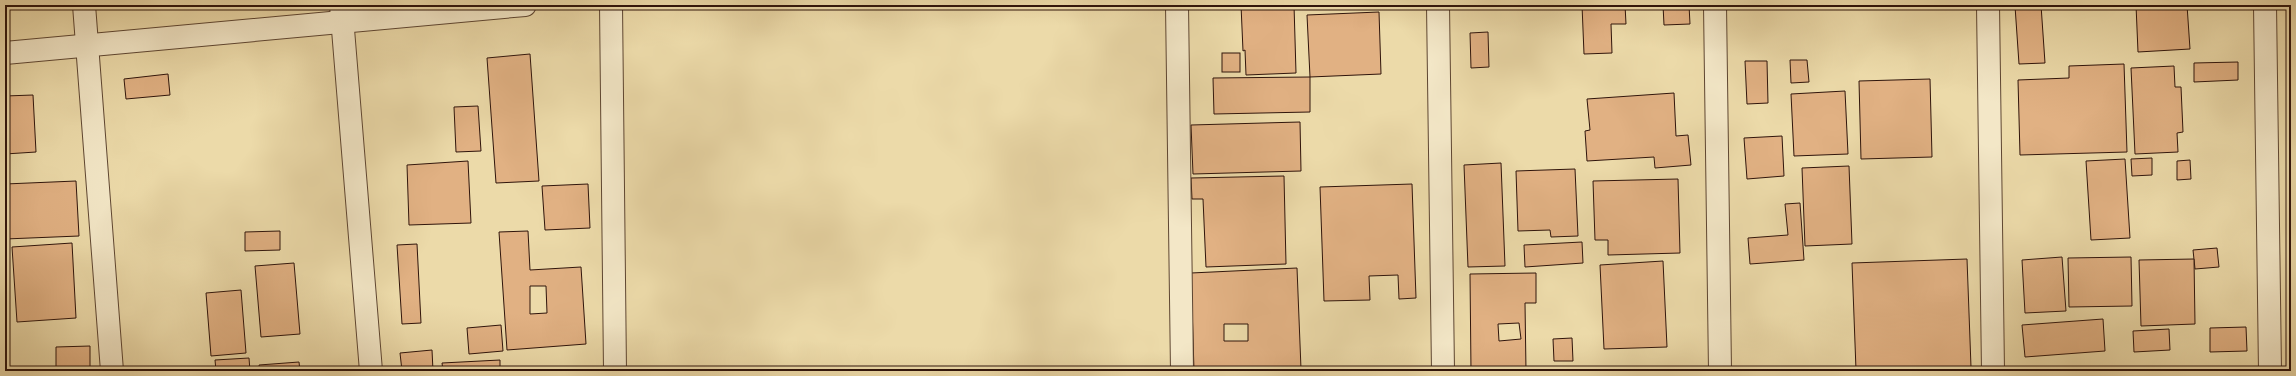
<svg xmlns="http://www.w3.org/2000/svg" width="2296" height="376" viewBox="0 0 2296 376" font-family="'Old Standard TT',serif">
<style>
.building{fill:#e1b183;stroke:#2f140b;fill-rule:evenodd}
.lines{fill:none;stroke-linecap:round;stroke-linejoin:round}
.minor-casing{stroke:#5e4632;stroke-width:24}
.minor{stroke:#f3e7c7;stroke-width:22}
</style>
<rect width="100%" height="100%" fill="#ecdaa9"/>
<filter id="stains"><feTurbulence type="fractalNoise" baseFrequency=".005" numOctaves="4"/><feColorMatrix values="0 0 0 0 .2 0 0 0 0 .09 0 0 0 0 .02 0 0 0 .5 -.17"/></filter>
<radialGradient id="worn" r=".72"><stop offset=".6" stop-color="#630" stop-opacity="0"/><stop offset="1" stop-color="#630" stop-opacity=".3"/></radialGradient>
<g class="building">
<polygon points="1241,5 1294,5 1296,73 1246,75 1245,50 1243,51"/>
<polygon points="1582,5 1625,5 1626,24 1611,24 1612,53 1584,54"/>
<polygon points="1663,5 1689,5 1690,24 1664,25"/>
<polygon points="2041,5 2045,63 2019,64 2015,6"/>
<polygon points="2136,5 2187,5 2190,49 2138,52"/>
<polygon points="1379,12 1381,74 1310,77 1307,15"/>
<polygon points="1488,32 1489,67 1471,68 1470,33"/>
<rect x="1222" y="53" width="18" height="19"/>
<polygon points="530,54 539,181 496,183 487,58"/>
<polygon points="1790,60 1807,60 1809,82 1791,83"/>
<polygon points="1745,61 1767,61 1768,103 1747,104"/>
<polygon points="2238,62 2238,80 2194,82 2194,63"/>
<polygon points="2124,64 2127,152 2020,155 2018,80 2069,78 2069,66"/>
<polygon points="2174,66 2175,87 2181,87 2183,132 2177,133 2178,152 2135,154 2131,68"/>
<polygon points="168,74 170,95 126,99 124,79"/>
<polygon points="1310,77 1310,112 1214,114 1213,78"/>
<polygon points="1930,79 1932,157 1861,159 1859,81"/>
<polygon points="1845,91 1848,154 1794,156 1791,94"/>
<polygon points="1674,93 1676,136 1688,135 1691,165 1655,168 1654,157 1587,161 1585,131 1590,130 1587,99"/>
<polygon points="33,95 36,152 5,154 5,96"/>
<polygon points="478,106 481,151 456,152 454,107"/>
<polygon points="1300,122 1301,171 1193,174 1191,125"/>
<polygon points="1782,136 1784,176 1747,179 1744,138"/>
<polygon points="2152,158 2152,175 2132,176 2131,159"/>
<polygon points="2125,159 2130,238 2091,240 2086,161"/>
<polygon points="2190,160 2191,179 2177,180 2177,161"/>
<polygon points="468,161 471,223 409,225 407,165"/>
<polygon points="1501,163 1505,266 1468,267 1464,165"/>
<polygon points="1849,166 1852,244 1805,246 1802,168"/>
<polygon points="1575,169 1578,236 1551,237 1550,230 1518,231 1516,171"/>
<polygon points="1284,176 1286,264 1206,267 1203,199 1192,199 1191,178"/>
<polygon points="1678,179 1680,253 1608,255 1608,240 1595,240 1593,181"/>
<polygon points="76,181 79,236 5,239 5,184"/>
<polygon points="588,184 590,228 545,230 542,186"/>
<polygon points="1412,184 1416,298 1399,299 1398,275 1369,276 1370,300 1324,301 1320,187"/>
<polygon points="1800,203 1804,260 1750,264 1748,238 1788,235 1785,204"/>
<polygon points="280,231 280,250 245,251 245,232"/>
<path d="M528,231L530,270L581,267L586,344L507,350L499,232ZM530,286H546L547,313L530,314Z"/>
<polygon points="1582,242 1583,263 1525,267 1524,245"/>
<polygon points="72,243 76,318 17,322 12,247"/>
<polygon points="417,244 421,323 402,324 397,245"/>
<polygon points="2217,248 2219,267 2195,269 2193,250"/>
<polygon points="2062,257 2066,311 2025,313 2022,260"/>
<polygon points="2131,257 2132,306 2069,307 2068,258"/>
<polygon points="1967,259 1971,367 1856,370 1852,263"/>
<polygon points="2194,259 2195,324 2141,326 2139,260"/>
<polygon points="1663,261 1667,347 1604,349 1600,265"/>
<polygon points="294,263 300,334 261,337 255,266"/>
<path d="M1297,268L1301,369L1194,371L1191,273ZM1224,324H1248V341H1224Z"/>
<path d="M1536,273V303H1525L1526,371H1471L1470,274ZM1519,323L1521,339L1499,341L1498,324Z"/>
<polygon points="241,290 246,353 211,356 206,293"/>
<polygon points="2103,319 2105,351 2025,357 2022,325"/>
<polygon points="501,325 503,351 469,354 467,328"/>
<polygon points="2246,327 2247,351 2210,352 2210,328"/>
<polygon points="2169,329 2170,350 2134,352 2133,331"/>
<polygon points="1572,338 1573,361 1554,361 1553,339"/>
<polygon points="90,346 90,371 56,371 56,347"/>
<polygon points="432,350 433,371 402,371 400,353"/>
<polygon points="249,358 250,371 216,371 215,360"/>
<polygon points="500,360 500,371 443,371 442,363"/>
<polygon points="299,362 300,371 260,371 259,365"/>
</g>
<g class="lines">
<g class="minor-casing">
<g id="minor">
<polyline points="84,5 112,371"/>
<polyline points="341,5 371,371"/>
<polyline points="611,5 615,371"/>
<polyline points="1177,5 1182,371"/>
<polyline points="1438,5 1443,371"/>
<polyline points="1715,5 1720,371"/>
<polyline points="1988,5 1993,371"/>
<polyline points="2265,5 2270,371"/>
<polyline points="5,53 525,5"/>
</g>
</g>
<use href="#minor" class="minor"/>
</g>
<rect width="2296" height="376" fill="none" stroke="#ecdaa9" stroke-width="20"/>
<rect x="6" y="6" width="2284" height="364" fill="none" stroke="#2f140b" stroke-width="2"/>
<rect x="10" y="10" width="2276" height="356" fill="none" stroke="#2f140b"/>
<rect width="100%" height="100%" filter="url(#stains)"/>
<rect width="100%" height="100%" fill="url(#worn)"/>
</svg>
